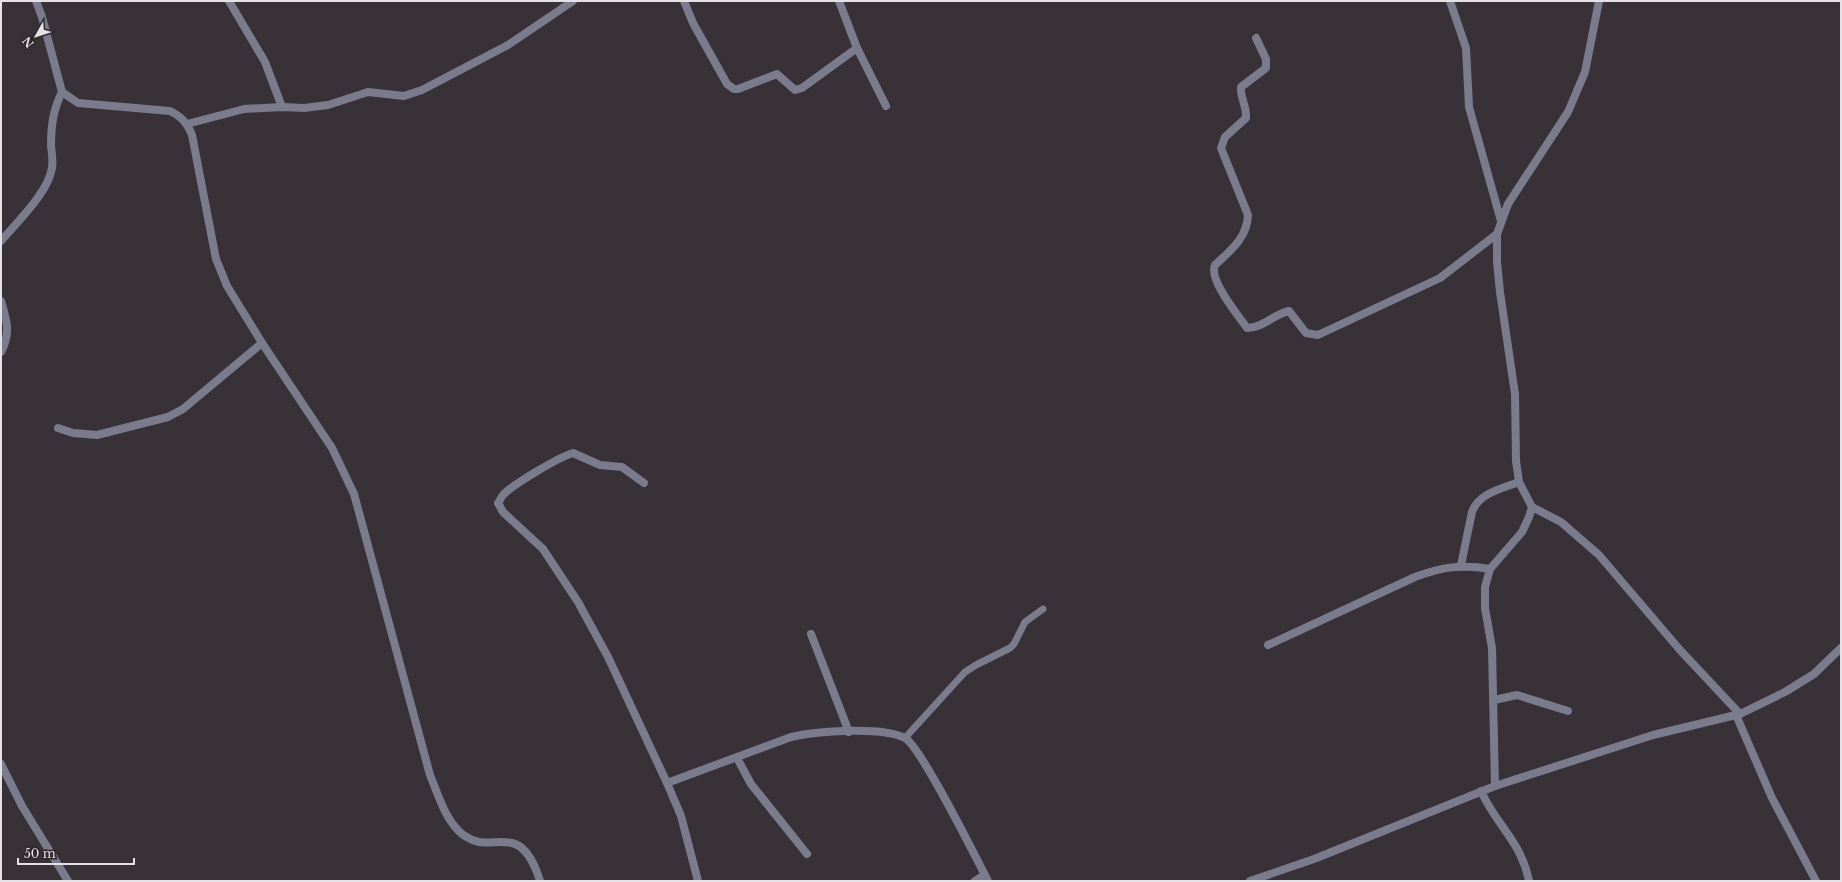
<svg xmlns="http://www.w3.org/2000/svg" width="1842" height="882" viewBox="0 0 1842 882" font-family="'Libre Baskerville',serif">
<style>
.lines{fill:none;stroke-linecap:round;stroke-linejoin:round}
.service{stroke:#7b7b8e;stroke-width:7}
.minor{stroke:#7b7b8e;stroke-width:8}
.tertiary{stroke:#7b7b8e;stroke-width:8}
</style>
<rect width="100%" height="100%" fill="#383238"/>
<g class="lines">
<polyline class="service" points="905,738 965,672 976,665 1010,648 1014,644 1025,622 1043,609"/>
<g class="minor">
<path d="M36,1L42,17L62,92L78,103L170,111C182,117 187,123 192,135L216,259L227,286L262,343L332,448L354,494L430,775C438,794 445,820 462,834C483,849 492,839 512,843C527,846 536,868 540,881"/>
<polyline points="229,1 265,62 282,107"/>
<polyline points="684,1 693,23 727,84 734,89 738,89 777,74 795,90 802,88 857,48"/>
<polyline points="839,1 857,48 886,106"/>
<polyline points="1450,1 1466,48 1469,107 1501,221"/>
<polyline points="1599,1 1585,72 1568,112 1508,204 1497,234 1497,262 1500,292 1515,394 1516,461 1519,482 1532,507 1561,522 1599,555 1680,650 1740,714"/>
<path d="M1256,38L1266,59V68L1241,87C1240,98 1247,106 1246,118L1225,137L1221,148L1248,215C1247,238 1231,250 1215,265C1208,279 1238,315 1247,328C1263,328 1274,314 1289,311L1306,333L1318,335L1440,278L1497,234"/>
<polyline points="187,124 244,109 282,107 304,108 328,105 368,92 404,96 422,90 508,45 573,1"/>
<path d="M1,241C17,222 48,193 52,168C53,161 52,153 51,146C51,126 53,110 62,92"/>
<path d="M1,301C7,321 11,333 1,352"/>
<polyline points="58,428 73,433 97,435 168,417 183,409 262,343"/>
<path d="M644,483L622,467L600,465L573,453C559,457 512,485 503,495C501,497 500,501 498,503L503,512L543,549L578,602L608,657L667,783L681,816L698,881"/>
<path d="M1461,565L1472,512C1479,493 1501,489 1519,482"/>
<polyline points="811,634 849,732"/>
<path d="M1268,645L1415,577C1442,567 1461,564 1490,569"/>
<polyline points="1494,700 1517,695 1568,711"/>
<polyline points="1736,715 1772,798 1816,881"/>
<polyline points="737,758 751,784 807,854"/>
<polyline points="1,764 22,806 68,881"/>
<path d="M667,783L791,737C817,731 882,726 905,738C921,747 976,858 988,881"/>
<polyline points="1495,786 1492,648 1485,608 1485,587 1490,569 1522,532 1529,517 1532,507"/>
<path d="M1481,791C1496,825 1521,841 1529,881"/>
<polyline points="975,881 985,875"/>
</g>
<polyline class="tertiary" points="1250,881 1314,859 1495,786 1653,735 1740,714 1785,692 1814,674 1841,648"/>
</g>
<rect width="1842" height="882" fill="none" stroke="#e5e1e5" stroke-width="4"/>
<g transform="translate(36 36) rotate(231)" stroke="#2e282e" stroke-width="3" paint-order="stroke">
<path d="M0-3L7 15L0 10L-7 15Z" fill="#e5e1e5"/>
<text y="-6" font-size="11" font-weight="bold" text-anchor="middle" fill="#e5e1e5">N</text>
</g>
<path d="M18 858v6h116v-6" fill="none" stroke="#e5e1e5" stroke-width="2"/>
<text x="24" y="858" font-size="12" fill="#e5e1e5" stroke="#2e282e" stroke-width="3" paint-order="stroke">50 m</text>
</svg>
